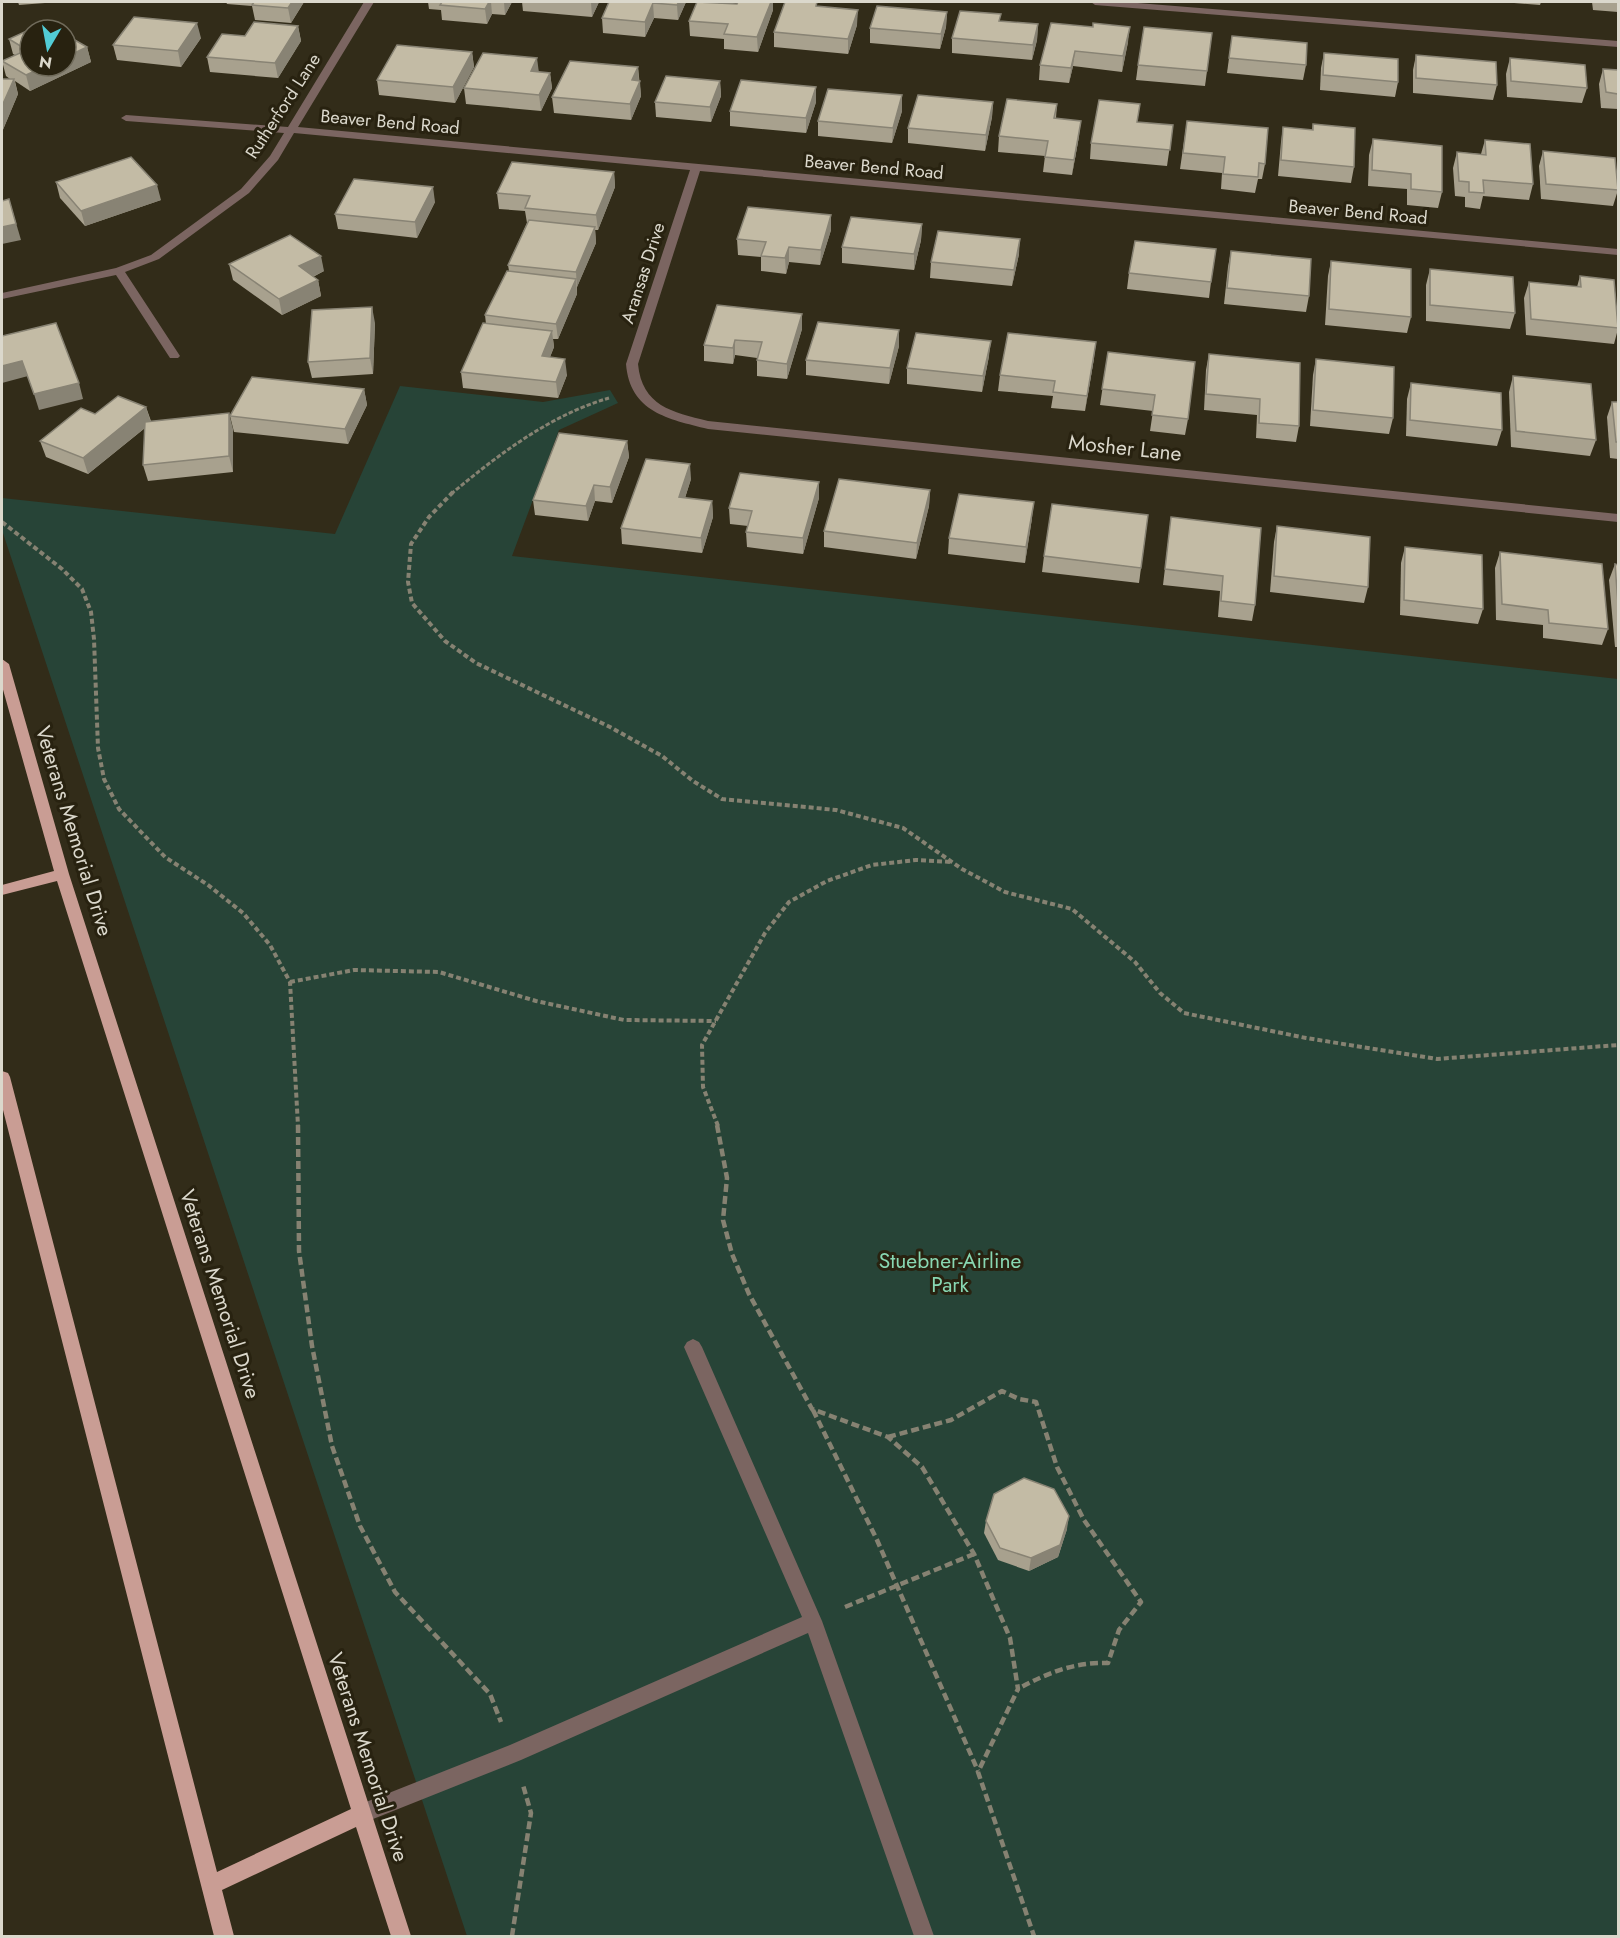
<svg xmlns="http://www.w3.org/2000/svg" width="1620" height="1938" viewBox="0 0 1620 1938" font-family="Jost,sans-serif">
<style>
.green{fill:#274437}
.lines{fill:none;stroke-linecap:round;stroke-linejoin:round}
.path-far2{stroke:#868272;stroke-width:3;stroke-dasharray:4.5 2;stroke-linecap:butt}
.path-far1{stroke:#868272;stroke-width:4;stroke-dasharray:5 3;stroke-linecap:butt}
.path{stroke:#868272;stroke-width:4.5;stroke-dasharray:8 4;stroke-linecap:butt}
.minor{fill:#7b6561;fill-rule:evenodd}
.major{fill:#c99d94;fill-rule:evenodd}
.wall{fill:#a8a18e}
.shaded-wall{fill:#888374}
.building{fill:#c3bba5;stroke:#888374;stroke-width:1.5}
.labels{text-anchor:middle;dominant-baseline:central;stroke-width:6;stroke-linejoin:round;paint-order:stroke}
.far-street-label{font-size:18px;fill:#dbd8cc;stroke:#282210}
.street-label{font-size:21px;fill:#dbd8cc;stroke:#282210}
.park-label{font-size:21px;fill:#88d7b2;stroke:#282210}
</style>
<rect width="100%" height="100%" fill="#322c19"/>
<polygon class="green" points="400,386 543,402 610,390 618,403 559,430 512,556 1618,679 1618,1936 467,1936 2,530 2,498 335,534"/>
<g class="lines">
<path class="path-far2" d="M451,494C498,455 550,415 609,398"/>
<g class="path-far1">
<polyline points="453,492 429,517 411,544 408,582 412,603 445,641 476,663 610,727 662,756 693,781 722,799 836,810 903,828 962,869 1005,892 1072,909 1135,962 1160,993 1184,1013 1306,1038 1437,1059 1618,1045"/>
<polyline points="2,522 62,569 82,589 91,612 94,639 98,748 104,779 119,809 165,857 208,885 243,913 270,945 290,982 298,1126"/>
<polyline points="290,982 354,970 439,972 536,1001 624,1020 716,1021"/>
<polyline points="718,1126 703,1087 702,1045 765,933 789,902 827,881 872,865 916,860 952,862"/>
</g>
<g class="path">
<polyline points="298,1125 299,1251 312,1346 332,1446 360,1526 395,1592 490,1694 501,1722"/>
<polyline points="717,1125 727,1178 723,1220 732,1254 749,1294 812,1409 888,1437 922,1467 974,1554 1010,1638 1018,1689 978,1772 1034,1936"/>
<polyline points="813,1410 877,1540 978,1771"/>
<path d="M888,1437L951,1420L1002,1391L1019,1399L1036,1402L1057,1467L1084,1520L1141,1602L1119,1630L1108,1663C1074,1662 1047,1673 1018,1689"/>
<polyline points="845,1607 974,1554"/>
<polyline points="512,1936 531,1813 523,1785"/>
</g>
<g class="minor">
<path d="M364,2H374L298,127L1618,249V255L700,171L638,364C642,406 672,412 708,421L1618,514V522L708,429C668,419 630,412 626,364L690,170L294,133L278,160L249,193L159,259L125,272L180,356L178,358H170L116,275L2,299V293L116,268L151,255L241,189L270,156L284,133L126,121L121,118L126,115L288,127Z"/>
<polygon points="1091,2 1125,2 1618,41 1618,47 1095,5"/>
<polygon points="693,1339 699,1342 702,1347 822,1621 934,1936 914,1936 808,1633 521,1760 363,1823 356,1820 353,1813 356,1806 510,1745 802,1617 684,1347 687,1342"/>
</g>
<polygon class="major" points="2,659 9,664 69,874 411,1936 391,1936 356,1827 222,1890 234,1936 214,1936 2,1106 2,1071 8,1073 10,1077 217,1872 351,1809 57,881 2,895 2,885 54,871 2,686"/>
</g>
<g class="wall">
<polygon points="18,2 45,2 45,3 19,5"/>
<polygon points="226,2 304,2 291,23 255,20 252,6 227,4"/>
<polygon points="428,2 512,2 505,15 492,14 487,24 442,20 441,10 429,9"/>
<polygon points="522,2 599,2 592,17 523,11"/>
<polygon points="609,2 686,2 678,20 654,18 645,37 603,33 602,18"/>
<polygon points="738,2 773,2 773,10 758,52 724,49 724,39 690,36 689,21 737,4"/>
<polygon points="1502,2 1541,2 1540,5"/>
<polygon points="1592,2 1618,2 1618,12 1593,10"/>
<polygon points="947,12 946,27 940,49 870,43 870,28"/>
<polygon points="1000,21 1038,24 1037,40 1032,60 952,53 952,38"/>
<polygon points="857,25 848,54 774,47 774,32"/>
<polygon points="298,26 301,41 278,78 210,72 207,57"/>
<polygon points="1093,27 1128,42 1122,72 1073,66 1069,83 1039,80 1040,65"/>
<polygon points="1232,36 1306,65 1303,80 1227,73"/>
<polygon points="201,38 181,67 117,60 113,45"/>
<polygon points="9,39 87,47 91,62 30,91 15,81 18,94 2,132 2,79 10,79 6,76 2,61 15,55 13,54"/>
<polygon points="472,52 474,67 455,103 379,95 377,80"/>
<polygon points="1324,53 1398,82 1395,97 1320,90 1321,68"/>
<polygon points="1416,55 1497,85 1493,100 1413,93 1413,70"/>
<polygon points="1510,58 1587,88 1582,103 1507,97 1506,74"/>
<polygon points="1138,65 1207,71 1205,86 1136,80"/>
<polygon points="638,67 641,96 631,120 554,113 552,97"/>
<polygon points="1603,69 1618,70 1618,109 1601,108 1599,84"/>
<polygon points="539,72 550,73 552,88 541,111 466,104 464,88"/>
<polygon points="720,81 721,96 711,122 656,117 655,102"/>
<polygon points="816,102 806,133 730,126 730,111"/>
<polygon points="993,102 992,117 985,151 908,143 908,128"/>
<polygon points="1057,104 1056,118 1079,136 1072,175 1043,172 1045,156 998,152 999,136"/>
<polygon points="902,111 892,143 818,136 818,121"/>
<polygon points="1187,121 1265,164 1262,179 1258,179 1255,193 1221,189 1222,173 1180,169"/>
<polygon points="1137,122 1173,125 1167,166 1090,159 1091,143"/>
<polygon points="1313,124 1354,167 1351,183 1278,176 1281,142 1283,127 1312,130"/>
<polygon points="1373,139 1442,192 1438,208 1407,205 1407,189 1368,186 1369,155"/>
<polygon points="1485,140 1533,184 1529,200 1483,196 1480,209 1465,207 1465,197 1455,196 1453,168 1457,152 1481,154"/>
<polygon points="1543,151 1618,190 1613,206 1541,199 1539,166"/>
<polygon points="614,172 615,187 598,230 595,230 596,243 577,287 577,294 558,339 553,339 554,347 550,357 567,375 558,398 463,388 461,372 486,324 485,315 509,271 508,265 527,223 525,211 499,209 497,193"/>
<polygon points="56,182 161,200 85,226 60,198"/>
<polygon points="435,202 417,238 338,229 335,214"/>
<polygon points="831,215 831,230 820,265 789,262 786,274 761,271 761,257 738,255 737,239"/>
<polygon points="922,224 921,240 914,270 842,263 842,247"/>
<polygon points="1231,251 1309,296 1306,312 1224,304 1228,267"/>
<polygon points="1019,254 1012,286 930,278 931,262"/>
<polygon points="1331,261 1411,317 1407,333 1325,325 1328,276"/>
<polygon points="229,264 324,271 313,277 318,280 321,296 282,315 233,280"/>
<polygon points="1430,269 1515,313 1510,329 1426,321 1426,285"/>
<polygon points="1129,273 1211,282 1209,298 1127,289"/>
<polygon points="1580,276 1618,325 1618,329 1614,344 1526,335 1524,298 1529,282 1577,287"/>
<polygon points="802,314 802,329 787,379 757,376 757,358 735,355 733,364 704,361 704,345"/>
<polygon points="375,323 373,374 312,378 308,362"/>
<polygon points="899,346 889,384 806,375 806,360"/>
<polygon points="1108,352 1188,419 1185,435 1150,431 1153,411 1100,405"/>
<polygon points="1209,354 1299,426 1296,442 1256,438 1257,415 1204,410 1206,370"/>
<polygon points="989,356 982,392 907,384 907,368"/>
<polygon points="1094,358 1085,411 1051,408 1053,396 998,391 1000,375"/>
<polygon points="1316,359 1393,418 1389,434 1310,426 1313,375"/>
<polygon points="1513,376 1596,440 1590,456 1511,447 1509,392"/>
<polygon points="1411,383 1502,430 1497,446 1406,436 1407,399"/>
<polygon points="364,389 367,405 348,444 234,432 230,416"/>
<polygon points="1612,402 1618,402 1618,459 1610,458 1607,417"/>
<polygon points="146,407 151,421 233,429 233,472 148,481 143,465 145,428 88,474 46,457 40,441 95,414"/>
<polygon points="627,441 629,457 612,503 595,501 588,521 535,515 533,500"/>
<polygon points="691,479 685,498 712,501 713,517 702,553 622,544 621,528"/>
<polygon points="930,490 929,506 916,559 824,547 824,531"/>
<polygon points="819,498 803,554 747,547 746,532 748,526 730,524 729,508"/>
<polygon points="1171,517 1255,605 1252,621 1218,617 1220,591 1163,585"/>
<polygon points="1032,518 1025,563 948,554 949,538"/>
<polygon points="1277,526 1368,587 1364,603 1270,592 1274,542"/>
<polygon points="1405,547 1483,609 1478,624 1400,615 1401,563"/>
<polygon points="1500,552 1608,629 1602,645 1543,638 1543,625 1496,620 1495,568"/>
<polygon points="1044,556 1141,568 1139,583 1042,572"/>
<polygon points="1615,564 1618,565 1618,647 1615,647 1609,580"/>
<polygon points="986,1521 1067,1529 1058,1557 1029,1571 998,1560 984,1533"/>
</g>
<g class="shaded-wall">
<polygon points="292,2 304,2 291,23 288,8"/>
<polygon points="489,2 491,2 492,14 487,24 485,9"/>
<polygon points="504,2 512,2 505,15"/>
<polygon points="591,2 599,2 592,17"/>
<polygon points="679,2 686,2 678,20 677,5"/>
<polygon points="771,2 773,2 773,10 758,52 757,37"/>
<polygon points="653,3 654,18 645,37 645,22"/>
<polygon points="858,10 857,25 848,54 848,39"/>
<polygon points="947,12 946,27 940,49 941,34"/>
<polygon points="197,23 201,38 181,67 178,51"/>
<polygon points="1038,24 1037,40 1032,60 1033,45"/>
<polygon points="298,26 301,41 278,78 275,63"/>
<polygon points="1130,27 1128,42 1122,72 1123,56"/>
<polygon points="87,47 91,62 30,91 26,75 46,66 66,66 66,57"/>
<polygon points="1075,51 1073,66 1069,83 1071,68"/>
<polygon points="472,52 474,67 455,103 453,87"/>
<polygon points="537,58 539,73 531,71"/>
<polygon points="638,67 639,82 632,80"/>
<polygon points="550,73 552,88 541,111 539,95"/>
<polygon points="14,79 18,94 2,132 2,106"/>
<polygon points="640,81 641,96 631,120 630,104"/>
<polygon points="720,81 721,96 711,122 710,107"/>
<polygon points="816,87 816,102 806,133 806,118"/>
<polygon points="902,95 902,111 892,143 893,128"/>
<polygon points="993,102 992,117 985,151 986,135"/>
<polygon points="1081,121 1079,136 1072,175 1074,160"/>
<polygon points="614,172 615,187 598,230 596,215"/>
<polygon points="157,185 161,200 85,226 81,211"/>
<polygon points="433,187 435,202 417,238 415,222"/>
<polygon points="9,199 21,240 2,244 2,227"/>
<polygon points="831,215 831,230 820,265 821,250"/>
<polygon points="922,224 921,240 914,270 914,254"/>
<polygon points="595,227 596,243 577,287 576,272"/>
<polygon points="1020,239 1019,254 1012,286 1014,270"/>
<polygon points="789,247 789,262 786,274 785,258"/>
<polygon points="321,256 324,271 302,282 299,266"/>
<polygon points="576,279 577,294 558,339 556,324"/>
<polygon points="318,280 321,296 282,315 279,299"/>
<polygon points="372,307 375,323 373,374 370,358"/>
<polygon points="802,314 802,329 787,379 787,364"/>
<polygon points="899,330 899,346 889,384 890,368"/>
<polygon points="552,331 554,347 544,372 542,356"/>
<polygon points="735,340 735,355 733,364 733,348"/>
<polygon points="991,341 989,356 982,392 983,376"/>
<polygon points="1096,342 1094,358 1085,411 1087,396"/>
<polygon points="565,359 567,375 558,398 556,382"/>
<polygon points="22,361 28,376 2,383 2,366"/>
<polygon points="79,383 83,399 39,410 34,394"/>
<polygon points="364,389 367,405 348,444 345,429"/>
<polygon points="146,407 151,423 88,474 83,458"/>
<polygon points="229,413 233,429 233,472 229,456"/>
<polygon points="627,441 629,457 612,503 610,487"/>
<polygon points="690,464 691,479 680,513 679,497"/>
<polygon points="819,482 819,498 803,554 803,538"/>
<polygon points="594,485 595,501 588,521 586,506"/>
<polygon points="930,490 929,506 916,559 917,543"/>
<polygon points="712,501 713,517 702,553 701,538"/>
<polygon points="1034,502 1032,518 1025,563 1026,547"/>
<polygon points="1069,1516 1067,1529 1058,1557 1029,1571 1031,1558"/>
</g>
<g class="building">
<polygon points="254,2 292,2 288,8 252,5"/>
<polygon points="442,2 489,2 485,9 440,5"/>
<polygon points="609,2 679,2 677,5 653,3 645,22 602,18"/>
<polygon points="697,2 737,4 738,2 771,2 757,37 724,34 728,24 689,21"/>
<polygon points="785,2 817,2 816,6 858,10 848,39 774,32"/>
<polygon points="877,6 947,12 941,34 870,28"/>
<polygon points="960,11 1001,14 999,21 1038,24 1033,45 952,38"/>
<polygon points="134,17 197,23 178,51 113,45"/>
<polygon points="254,22 298,26 275,63 207,57 222,34 245,36"/>
<polygon points="44,23 57,30 30,30 30,66 46,66 26,75 2,61 27,50 9,39"/>
<polygon points="1051,23 1093,27 1093,23 1130,27 1123,56 1075,51 1071,68 1040,65"/>
<polygon points="1144,27 1212,33 1207,71 1138,65"/>
<polygon points="66,35 87,47 66,57"/>
<polygon points="1232,36 1307,43 1306,65 1229,58"/>
<polygon points="397,45 472,52 453,87 377,80"/>
<polygon points="483,53 537,58 531,71 550,73 539,95 464,88"/>
<polygon points="1324,53 1398,59 1398,82 1323,75"/>
<polygon points="1416,55 1496,62 1497,85 1416,78"/>
<polygon points="1510,58 1585,65 1587,88 1511,81"/>
<polygon points="570,61 638,67 632,80 640,81 630,104 552,97"/>
<polygon points="1603,69 1618,70 1618,94 1606,92"/>
<polygon points="666,76 720,81 710,107 655,102"/>
<polygon points="2,79 14,79 2,106"/>
<polygon points="741,80 816,87 806,118 730,111"/>
<polygon points="828,89 902,95 893,128 818,121"/>
<polygon points="918,95 993,102 986,135 908,128"/>
<polygon points="1007,99 1057,104 1054,118 1081,121 1074,160 1045,157 1048,141 999,136"/>
<polygon points="1099,100 1140,104 1137,122 1173,125 1170,150 1091,143"/>
<polygon points="1187,121 1268,128 1265,164 1259,163 1258,177 1223,174 1225,157 1183,153"/>
<polygon points="1313,124 1355,128 1354,167 1281,160 1283,127 1313,130"/>
<polygon points="1373,139 1442,146 1442,192 1411,189 1411,174 1372,170"/>
<polygon points="1485,140 1530,144 1533,184 1483,180 1484,193 1469,192 1469,182 1459,181 1457,152 1486,155"/>
<polygon points="1543,151 1615,158 1618,190 1546,184"/>
<polygon points="131,157 157,185 81,211 56,182"/>
<polygon points="512,162 614,172 596,215 525,208 530,196 497,193"/>
<polygon points="354,179 433,187 415,222 335,214"/>
<polygon points="9,199 16,224 2,227 2,201"/>
<polygon points="748,207 831,215 821,250 789,247 785,258 761,256 766,242 737,239"/>
<polygon points="851,217 922,224 914,254 842,247"/>
<polygon points="529,220 595,227 576,272 508,265"/>
<polygon points="938,231 1020,239 1014,270 931,262"/>
<polygon points="290,235 321,256 299,266 318,280 279,299 229,264"/>
<polygon points="1135,241 1216,249 1211,282 1129,273"/>
<polygon points="1231,251 1311,259 1309,296 1227,288"/>
<polygon points="1331,261 1411,269 1411,317 1329,309"/>
<polygon points="1430,269 1513,277 1515,313 1430,305"/>
<polygon points="507,271 576,279 556,324 485,315"/>
<polygon points="1580,276 1614,280 1618,328 1531,319 1529,282 1581,287"/>
<polygon points="717,305 802,314 787,364 757,360 762,342 735,340 733,348 704,345"/>
<polygon points="372,307 370,358 308,362 312,310"/>
<polygon points="818,322 899,330 890,368 806,360"/>
<polygon points="56,323 79,383 34,394 22,361 2,366 2,336"/>
<polygon points="483,323 552,331 542,356 565,359 556,382 461,372"/>
<polygon points="916,333 991,341 983,376 907,368"/>
<polygon points="1008,333 1096,342 1087,396 1053,392 1055,381 1000,375"/>
<polygon points="1108,352 1195,362 1188,419 1152,415 1155,395 1102,389"/>
<polygon points="1209,354 1300,363 1299,426 1259,423 1260,399 1206,394"/>
<polygon points="1316,359 1394,367 1393,418 1313,410"/>
<polygon points="1513,376 1591,384 1596,440 1516,431"/>
<polygon points="252,377 364,389 345,429 230,416"/>
<polygon points="1411,383 1501,393 1502,430 1410,420"/>
<polygon points="118,396 146,407 83,458 40,441 81,408 95,414"/>
<polygon points="1612,402 1618,402 1618,442 1616,442"/>
<polygon points="229,413 229,456 143,465 145,422"/>
<polygon points="559,433 627,441 610,487 594,485 586,506 533,500"/>
<polygon points="646,459 690,464 679,497 712,501 701,538 621,528"/>
<polygon points="740,473 819,482 803,538 746,532 752,511 729,508"/>
<polygon points="839,479 930,490 917,543 824,531"/>
<polygon points="959,494 1034,502 1026,547 949,538"/>
<polygon points="1052,504 1148,515 1141,568 1044,556"/>
<polygon points="1171,517 1261,528 1255,605 1221,601 1223,576 1165,569"/>
<polygon points="1277,526 1370,537 1368,587 1274,576"/>
<polygon points="1405,547 1482,555 1483,609 1404,600"/>
<polygon points="1500,552 1602,564 1608,629 1549,623 1548,610 1502,604"/>
<polygon points="1615,564 1618,565 1618,604"/>
<polygon points="1024,1478 1054,1489 1069,1516 1060,1545 1031,1558 1000,1548 986,1521 994,1494"/>
</g>
<g class="labels">
<g class="far-street-label">
<text transform="translate(283 106) rotate(-57)">Rutherford Lane</text>
<text transform="translate(390 122) rotate(5)">Beaver Bend Road</text>
<text transform="translate(874 167) rotate(5)">Beaver Bend Road</text>
<text transform="translate(1358 212) rotate(5)">Beaver Bend Road</text>
<text transform="translate(643 273) rotate(-72)">Aransas Drive</text>
</g>
<g class="street-label">
<text transform="translate(1125 448) rotate(6)">Mosher Lane</text>
<text transform="translate(74 831) rotate(73)">Veterans Memorial Drive</text>
<text transform="translate(220 1294) rotate(72)">Veterans Memorial Drive</text>
<text transform="translate(368 1757) rotate(72)">Veterans Memorial Drive</text>
</g>
<g class="park-label">
<text x="950" y="1261">Stuebner-Airline<tspan x="950" dy="24">Park</tspan></text>
</g>
</g>
<rect width="1620" height="1938" fill="none" stroke="#dbd8cc" stroke-width="6"/>
<g transform="translate(48 48) rotate(190)"><circle r="28" fill="#282210" stroke="#706b5b" stroke-width="1.5"/>
<path d="M0-4.5L10 22L0 15L-10 22Z" fill="#52ccd6"/>
<text y="-9" font-size="16" font-weight="bold" text-anchor="middle" fill="#dbd8cc">N</text>
</g>
</svg>
